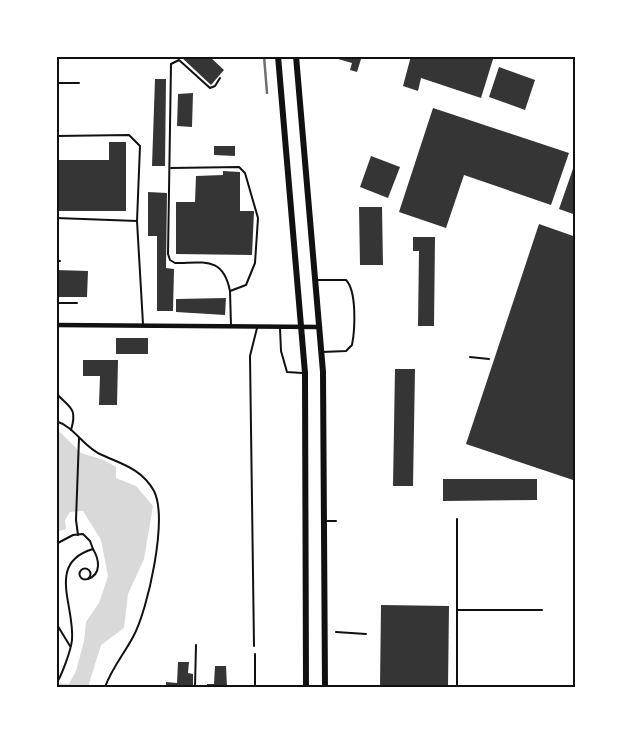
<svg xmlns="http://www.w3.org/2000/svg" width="632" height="743" viewBox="0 0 632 743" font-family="Helvetica,sans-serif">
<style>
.water{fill:#d9d9d9}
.building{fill:#353535}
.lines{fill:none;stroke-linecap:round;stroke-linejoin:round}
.path{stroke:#111;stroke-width:2}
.service{stroke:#111;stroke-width:2}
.minor{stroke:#111;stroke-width:4.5}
.secondary{stroke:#111;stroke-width:6}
.rail{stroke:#707070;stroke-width:2.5}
.neatline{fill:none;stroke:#111;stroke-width:2}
</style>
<rect width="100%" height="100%" fill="#fff"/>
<polygon class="water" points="56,428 81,453 104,460 116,467 116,478 136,486 153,506 144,559 128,594 124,628 101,645 88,687 56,687 56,683 69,684 76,671 84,641 86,622 99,603 108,576 101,540 83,511 70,512 65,520 66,529 56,532"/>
<g class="building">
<polygon points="180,56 209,56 224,70 211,85"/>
<polygon points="339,56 361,59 357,72 350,70 352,63 338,59"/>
<polygon points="411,56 494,56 481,98 421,78 418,91 403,86"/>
<polygon points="499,67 535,80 525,110 489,97"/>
<polygon points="155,79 166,79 165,166 152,166"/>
<polygon points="193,93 192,127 177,126 178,94"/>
<polygon points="433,108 569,153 551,205 464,175 446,228 399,212"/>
<polygon points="109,142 126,142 126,211 56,211 56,160 109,160"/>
<polygon points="214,146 235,146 235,156 214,155"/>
<polygon points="371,156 400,167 388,198 360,187"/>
<polygon points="575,163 576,163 576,215 559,209"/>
<polygon points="223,171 240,172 240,211 254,211 252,255 176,254 176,202 195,202 196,176 223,175"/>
<polygon points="148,192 167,193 166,268 174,269 173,311 157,311 157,236 148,236"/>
<polygon points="359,207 382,207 383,265 360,265"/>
<polygon points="539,224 576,237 576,481 466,444"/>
<polygon points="413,237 435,237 434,326 418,326 419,251 413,251"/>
<polygon points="56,270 88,271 87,297 56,297"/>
<polygon points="226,298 225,315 176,312 176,299"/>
<rect x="116" y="338" width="32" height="16"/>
<polygon points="83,360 118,360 117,405 99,405 100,376 83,376"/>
<polygon points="395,369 415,369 413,486 393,486"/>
<polygon points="443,479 537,479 537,500 443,501"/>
<polygon points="381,605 449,606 448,687 380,687"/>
<polygon points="178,662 189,662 188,673 193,674 193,687 166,687 166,682 177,683"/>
<polygon points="215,666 226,666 227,687 207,687 207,684 214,684"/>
</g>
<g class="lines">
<g class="path">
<path d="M56,393C69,408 78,407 71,430"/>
<path d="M56,421C75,427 84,448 102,455C122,464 142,469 154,491C168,519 148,610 133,637C124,654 112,668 105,687"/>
<polyline points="78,535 76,520 79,438"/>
<polyline points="56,544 73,535 83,534 90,541 93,549"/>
<circle cx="85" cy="574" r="5.5"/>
<polyline points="56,623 70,646"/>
<polyline points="336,632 366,634"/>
<path d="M56,684C62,675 71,650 72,640C75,605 46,563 93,549C99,559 102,574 88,579"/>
</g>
<g class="service">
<path d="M220,78L215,86L210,88L179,60L171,64L168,254L170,260L175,263C204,263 223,256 230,291"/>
<polyline points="56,83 79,83"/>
<polyline points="56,136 129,135 140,146 137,221 143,324"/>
<polyline points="171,168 239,167 245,173 258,218 255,263 246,285 230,291 231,326"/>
<polyline points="56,218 137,221"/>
<polyline points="56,261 60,261"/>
<path d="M318,280H346C357,291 355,330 352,345L346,351L322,352"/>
<polyline points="56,303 77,303"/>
<polyline points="280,328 281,351 287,372 302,373"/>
<polyline points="470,357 489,359"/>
<polyline points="326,521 336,521"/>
<polyline points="457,610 542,610"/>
<polyline points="254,646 250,356 257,328"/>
<polyline points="255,654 255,687"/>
<polyline points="195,687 196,645"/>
<polyline points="457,687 457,519"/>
</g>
<polyline class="minor" points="56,325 320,327"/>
<g class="secondary">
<polyline points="278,56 305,373 306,687"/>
<polyline points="296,56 323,372 325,687"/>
</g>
<polyline class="rail" points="264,56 267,93"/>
</g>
<rect width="632" height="743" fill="none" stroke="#ffffff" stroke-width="115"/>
<rect x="58" y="58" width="516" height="628" class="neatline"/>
</svg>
